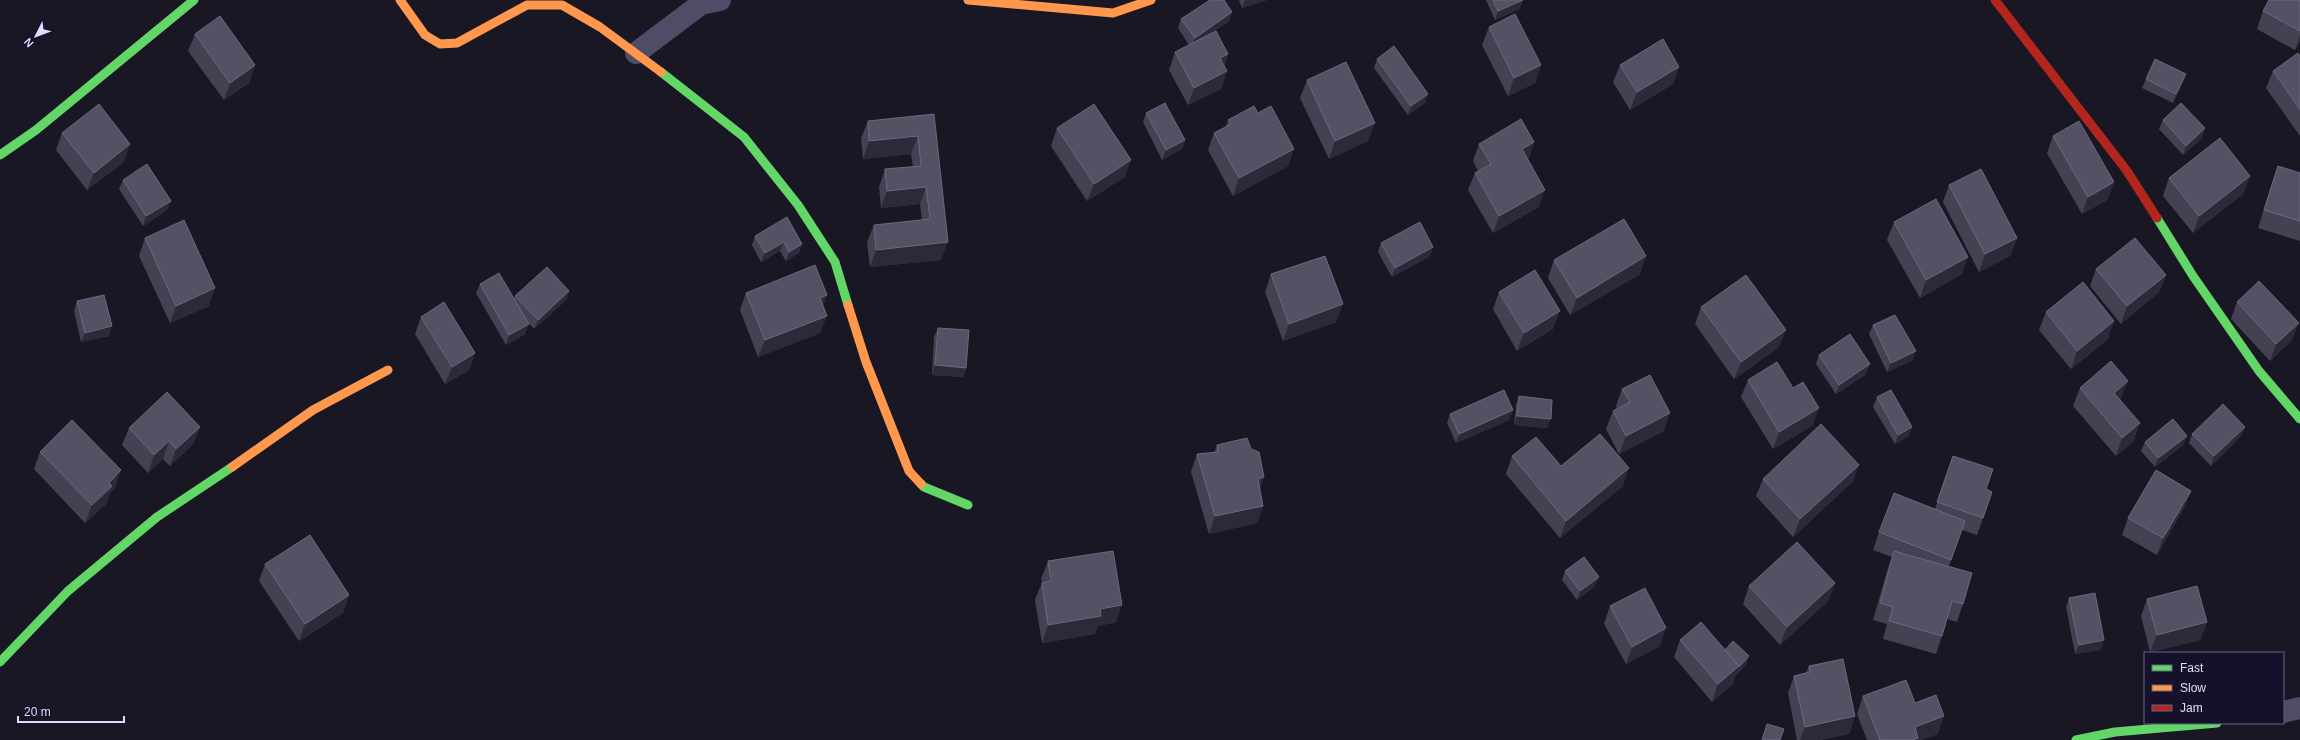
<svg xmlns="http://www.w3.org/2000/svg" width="2300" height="740" viewBox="0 0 2300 740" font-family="Helvetica,sans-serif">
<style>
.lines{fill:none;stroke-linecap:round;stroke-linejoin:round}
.street{stroke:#4e4c66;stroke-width:22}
.fast{stroke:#63d668;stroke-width:9}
.slow{stroke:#ff974d;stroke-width:9}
.jam{stroke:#b3261e;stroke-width:9}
.wall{fill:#454153}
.shaded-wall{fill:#2d2939}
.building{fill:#555165;stroke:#6b677e}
</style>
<rect width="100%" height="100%" fill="#1a1725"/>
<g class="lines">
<g class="street">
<polyline points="636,53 701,4 720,0"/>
<polyline points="2283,712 2300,708"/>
</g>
<g class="fast">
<polyline points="661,72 744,137 798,205 835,262 848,305"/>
<polyline points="0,155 36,130 194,0"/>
<polyline points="2157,218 2193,276 2259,371 2300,419"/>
<polyline points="921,484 924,487 968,505"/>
<polyline points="0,662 68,591 157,517 232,467"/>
<polyline points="2076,740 2115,732 2217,723"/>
</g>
<g class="slow">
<polyline points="400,0 425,35 440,44 457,43 527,5 562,5 600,27 661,72"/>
<polyline points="968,0 1113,13 1151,0"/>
<polyline points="848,305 866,362 909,471 921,484"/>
<polyline points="232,467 313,410 388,370"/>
</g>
<polyline class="jam" points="1995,0 2127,171 2157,218"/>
</g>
<g class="wall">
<polygon points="1239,0 1267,0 1242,8"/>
<polygon points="1486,0 1523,0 1519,9 1495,20"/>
<polygon points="2300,0 2300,41 2295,50 2257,29 2263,11"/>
<polygon points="1181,19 1229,21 1213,32 1228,54 1224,66 1227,71 1221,89 1188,105 1169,70 1175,52 1189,45 1178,28"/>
<polygon points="1489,27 1541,65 1535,83 1508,96 1482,45"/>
<polygon points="195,34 255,65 249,83 224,100 188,51"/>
<polygon points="2300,56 2300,136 2266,88 2273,71"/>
<polygon points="1377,59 1428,94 1425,103 1408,115 1374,68"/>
<polygon points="1620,65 1679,67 1673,84 1630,110 1613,82"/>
<polygon points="2146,79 2182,83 2173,103 2142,88"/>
<polygon points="1307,80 1368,141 1329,159 1300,98"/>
<polygon points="1146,113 1185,140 1182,149 1162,160 1143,122"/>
<polygon points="1258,113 1294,149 1288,166 1233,196 1208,150 1214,133 1226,127 1228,120"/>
<polygon points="934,114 941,260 870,267 867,242 874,225 922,220 920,204 881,208 879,187 885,169 913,167 911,154 863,159 861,138 868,121"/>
<polygon points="2163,120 2202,138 2183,155 2159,129"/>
<polygon points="1057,128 1125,177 1087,201 1051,146"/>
<polygon points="62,133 124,162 87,190 56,150"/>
<polygon points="2053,136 2114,182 2107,200 2082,214 2047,153"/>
<polygon points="1534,142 1528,160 1539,207 1493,233 1468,190 1475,173 1478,171 1473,161 1479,144"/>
<polygon points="2278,166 2300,173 2300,241 2258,228 2272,183"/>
<polygon points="2250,176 2243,194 2193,233 2163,196 2169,178"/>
<polygon points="123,180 171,201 167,210 143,226 119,189"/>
<polygon points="1949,185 2017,238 2010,256 1979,272 1943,202"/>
<polygon points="1894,222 1962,274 1920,298 1887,240"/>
<polygon points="755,236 802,244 799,253 786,261 780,251 761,262 752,245"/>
<polygon points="145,238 209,306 170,323 139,256"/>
<polygon points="1381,243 1433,247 1430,256 1392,277 1378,252"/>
<polygon points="1554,260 1640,274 1570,315 1548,278"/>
<polygon points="2096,269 2166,275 2159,292 2121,324 2090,286"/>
<polygon points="1271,274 1336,322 1283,341 1265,292"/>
<polygon points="480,284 514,299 515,296 569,291 566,300 534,329 526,320 525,334 506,345 476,293"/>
<polygon points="1499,292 1553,329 1517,351 1493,309"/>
<polygon points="746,293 823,307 820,333 758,357 740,310"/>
<polygon points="77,301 109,336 81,342 74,311"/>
<polygon points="2237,302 2292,340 2270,361 2231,319"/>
<polygon points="1701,307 1779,347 1734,379 1695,324"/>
<polygon points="2046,312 2108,339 2071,369 2039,330"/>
<polygon points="421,317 475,353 469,370 445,384 415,334"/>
<polygon points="1873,325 1913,360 1887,372 1869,334"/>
<polygon points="938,328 966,368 963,377 932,375 934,337"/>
<polygon points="1819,355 1866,374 1836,394 1816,364"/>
<polygon points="1748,380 1793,388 1813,425 1773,449 1741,397"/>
<polygon points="2080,388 2121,398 2120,399 2134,441 2116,456 2073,406"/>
<polygon points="1622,389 1664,431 1619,454 1606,429 1613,411 1617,409 1616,406"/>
<polygon points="1519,396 1547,428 1514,425 1516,405"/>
<polygon points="1877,397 1909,436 1895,444 1873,407"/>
<polygon points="1513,410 1509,420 1456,443 1447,423 1450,414"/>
<polygon points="200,427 193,444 170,466 163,459 148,473 122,445 129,428"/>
<polygon points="2245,427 2241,436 2211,466 2189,443 2192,434"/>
<polygon points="2187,436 2183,445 2155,467 2141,451 2145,442"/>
<polygon points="1217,445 1263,506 1257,523 1209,534 1191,472 1197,454 1214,453"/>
<polygon points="40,452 115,488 110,493 106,504 85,523 34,469"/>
<polygon points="1512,456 1561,466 1623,486 1560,538 1506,474"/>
<polygon points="1953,456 1986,489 1983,518 1977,535 1962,530 1949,566 1963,604 1957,622 1947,619 1942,636 1936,654 1883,639 1887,624 1873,620 1888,568 1892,557 1873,550 1879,532 1935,509"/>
<polygon points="1859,465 1852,482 1793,537 1756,496 1763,479"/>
<polygon points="2184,508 2157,555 2122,535 2128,518"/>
<polygon points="1048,561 1116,622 1098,626 1095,634 1042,643 1035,600 1042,582 1041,579"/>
<polygon points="265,564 349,595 343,613 299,641 259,581"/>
<polygon points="1565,571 1595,586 1577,600 1562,580"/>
<polygon points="1835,583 1828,601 1780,645 1743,604 1749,586"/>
<polygon points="2069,598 2101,650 2075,654 2066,607"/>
<polygon points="2147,599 2207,622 2200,640 2150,652 2141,616"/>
<polygon points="1610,606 1660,646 1626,664 1604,624"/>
<polygon points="1680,640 1746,665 1735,676 1733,684 1712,702 1674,657"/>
<polygon points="1809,666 1855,716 1849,734 1819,740 1797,740 1788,693 1794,676 1806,673"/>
<polygon points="1863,696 1915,703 1938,734 1921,740 1867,740 1857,714"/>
</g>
<g class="shaded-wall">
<polygon points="1245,0 1267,0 1242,8"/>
<polygon points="1523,0 1519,9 1495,20 1498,11"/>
<polygon points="1232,12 1229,21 1191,47 1195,38"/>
<polygon points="2300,36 2300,41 2295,50"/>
<polygon points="1228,54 1222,72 1220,58"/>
<polygon points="255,65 249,83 224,100 230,83"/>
<polygon points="1541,65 1535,83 1508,96 1514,78"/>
<polygon points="1679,67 1673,84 1630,110 1637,92"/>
<polygon points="1227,71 1221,89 1188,105 1194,88"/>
<polygon points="2186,74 2182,83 2173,103 2176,94"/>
<polygon points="1428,94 1425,103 1408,115 1411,106"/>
<polygon points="1375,123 1368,141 1329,159 1335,141"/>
<polygon points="2205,128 2202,138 2183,155 2186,146"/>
<polygon points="918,136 911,154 863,159 869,141"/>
<polygon points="1185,140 1182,149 1162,160 1166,150"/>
<polygon points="1534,142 1528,160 1522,149"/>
<polygon points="130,144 124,162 87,190 94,173"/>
<polygon points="1294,149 1288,166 1233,196 1239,178"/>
<polygon points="1131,160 1125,177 1087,201 1094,184"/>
<polygon points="2250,176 2243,194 2193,233 2199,216"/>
<polygon points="2114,182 2107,200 2082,214 2088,197"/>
<polygon points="926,187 920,204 881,208 887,191"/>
<polygon points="1545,190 1539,207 1493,233 1499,216"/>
<polygon points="171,201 167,210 143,226 146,216"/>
<polygon points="2017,238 2010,256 1979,272 1985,254"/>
<polygon points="784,242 780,251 761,262 765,253"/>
<polygon points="948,242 941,260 870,267 876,250"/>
<polygon points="802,244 799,253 786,261 789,252"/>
<polygon points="1433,247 1430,256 1392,277 1395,268"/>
<polygon points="1646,256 1640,274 1570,315 1577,298"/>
<polygon points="1968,257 1962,274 1920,298 1926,280"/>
<polygon points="2166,275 2159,292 2121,324 2127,306"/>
<polygon points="215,288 209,306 170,323 176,306"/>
<polygon points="569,291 566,300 534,329 538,320"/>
<polygon points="827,295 821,313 820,298"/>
<polygon points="1343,304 1336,322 1283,341 1289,324"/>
<polygon points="1560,311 1553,329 1517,351 1524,333"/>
<polygon points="827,316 820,333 758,357 765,340"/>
<polygon points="2114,321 2108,339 2071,369 2077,351"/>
<polygon points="2299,323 2292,340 2270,361 2276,344"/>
<polygon points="529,324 525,334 506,345 509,335"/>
<polygon points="112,326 109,336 81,342 85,333"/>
<polygon points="1786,330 1779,347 1734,379 1741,362"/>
<polygon points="1916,351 1913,360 1887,372 1891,363"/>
<polygon points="475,353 469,370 445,384 452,367"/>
<polygon points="1870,364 1866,374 1836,394 1839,385"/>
<polygon points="935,365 966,368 963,377 932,375"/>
<polygon points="2128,381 2121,398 2108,410 2114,393"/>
<polygon points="1819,408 1813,425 1773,449 1779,432"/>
<polygon points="1513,410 1509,420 1456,443 1459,434"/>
<polygon points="1670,413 1664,431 1619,454 1626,436"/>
<polygon points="1517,416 1551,419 1547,428 1514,425"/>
<polygon points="2140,423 2134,441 2116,456 2122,438"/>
<polygon points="200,427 193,444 170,466 176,449"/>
<polygon points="1912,427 1909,436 1895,444 1898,435"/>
<polygon points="2245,427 2241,436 2211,466 2214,456"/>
<polygon points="2187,436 2183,445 2155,467 2158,458"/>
<polygon points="169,441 163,459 148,473 154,455"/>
<polygon points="1859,465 1852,482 1793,537 1800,519"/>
<polygon points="1629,468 1623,486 1560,538 1566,521"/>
<polygon points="121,470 115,488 110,493 106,504 85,523 92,505 109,483"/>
<polygon points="1264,477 1258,495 1258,479"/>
<polygon points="2191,491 2184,508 2157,555 2163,538"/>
<polygon points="1263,506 1257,523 1209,534 1215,516"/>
<polygon points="1599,577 1595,586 1577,600 1580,591"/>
<polygon points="1835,583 1828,601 1780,645 1787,627"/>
<polygon points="349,595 343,613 299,641 305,624"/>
<polygon points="1122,605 1116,622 1098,626 1095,634 1042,643 1048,625 1100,609"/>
<polygon points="2207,622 2200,640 2150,652 2157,635"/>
<polygon points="1666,628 1660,646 1626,664 1632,647"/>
<polygon points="2104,640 2101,650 2075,654 2079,645"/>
<polygon points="1749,656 1746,665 1735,676 1733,684 1712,702 1718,684"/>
<polygon points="1855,716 1849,734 1819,740 1800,740 1805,727"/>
<polygon points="1944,716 1938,734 1921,740 1910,740 1915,727"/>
</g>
<g class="building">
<polygon points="1210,0 1224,0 1232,12 1195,38 1181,19"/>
<polygon points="1493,0 1523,0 1498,11"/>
<polygon points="2269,0 2300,0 2300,31 2263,11"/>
<polygon points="1515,14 1541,65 1514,78 1489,27"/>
<polygon points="220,16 255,65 230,83 195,34"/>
<polygon points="1216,31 1228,54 1220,58 1227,71 1194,88 1175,52"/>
<polygon points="1663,39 1679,67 1637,92 1620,65"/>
<polygon points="1394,46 1428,94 1411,106 1377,59"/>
<polygon points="2298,53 2300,56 2300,109 2273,71"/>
<polygon points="2155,59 2186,74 2176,94 2146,79"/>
<polygon points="1346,62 1375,123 1335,141 1307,80"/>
<polygon points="1165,103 1185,140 1166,150 1146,113"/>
<polygon points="2181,103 2205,128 2186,146 2163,120"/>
<polygon points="99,104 130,144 94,173 62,133"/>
<polygon points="1094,104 1131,160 1094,184 1057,128"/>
<polygon points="1254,106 1258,113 1271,106 1294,149 1239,178 1214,133 1231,124 1228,120"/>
<polygon points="934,114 948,242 876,250 874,225 930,219 926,187 887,191 885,169 921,166 918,136 869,141 868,121"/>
<polygon points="1521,119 1534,142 1522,149 1545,190 1499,216 1475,173 1491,164 1479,144"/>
<polygon points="2079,121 2114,182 2088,197 2053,136"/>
<polygon points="2220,138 2250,176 2199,216 2169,178"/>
<polygon points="147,164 171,201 146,216 123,180"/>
<polygon points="2278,166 2300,173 2300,221 2264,210"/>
<polygon points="1981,169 2017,238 1985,254 1949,185"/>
<polygon points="1936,199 1968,257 1926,280 1894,222"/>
<polygon points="787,217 802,244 789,252 784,242 765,253 755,236"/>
<polygon points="1624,219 1646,256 1577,298 1554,260"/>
<polygon points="184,220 215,288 176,306 145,238"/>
<polygon points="1420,222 1433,247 1395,268 1381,243"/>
<polygon points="2135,238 2166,275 2127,306 2096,269"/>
<polygon points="1325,256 1343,304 1289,324 1271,274"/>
<polygon points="815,265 827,295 820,298 827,316 765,340 746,293"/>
<polygon points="547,267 569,291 538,320 515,296"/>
<polygon points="1535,270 1560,311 1524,333 1499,292"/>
<polygon points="499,273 529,324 509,335 480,284"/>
<polygon points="1746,275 1786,330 1741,362 1701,307"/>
<polygon points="2259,281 2299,323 2276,344 2237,302"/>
<polygon points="2083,282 2114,321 2077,351 2046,312"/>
<polygon points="104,295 112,326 85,333 77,301"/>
<polygon points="444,302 475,353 452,367 421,317"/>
<polygon points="1895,315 1916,351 1891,363 1873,325"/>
<polygon points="938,328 969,330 966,368 935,365"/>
<polygon points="1850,334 1870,364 1839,385 1819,355"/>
<polygon points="2111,361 2128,381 2114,393 2140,423 2122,438 2080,388"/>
<polygon points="1777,362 1793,388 1803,382 1819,408 1779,432 1748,380"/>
<polygon points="1650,375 1670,413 1626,436 1613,411 1630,402 1622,389"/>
<polygon points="1504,390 1513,410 1459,434 1450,414"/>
<polygon points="1891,390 1912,427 1898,435 1877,397"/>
<polygon points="167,392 200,427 176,449 169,441 154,455 129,428"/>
<polygon points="1519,396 1552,400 1551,419 1517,416"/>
<polygon points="2223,404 2245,427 2214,456 2192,434"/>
<polygon points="2173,419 2187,436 2158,458 2145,442"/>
<polygon points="72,420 121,470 109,483 112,486 92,505 40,452"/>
<polygon points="1821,424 1859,465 1800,519 1763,479"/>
<polygon points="1600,434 1629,468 1566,521 1512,456 1536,437 1561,466"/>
<polygon points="1247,438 1251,449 1259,452 1264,477 1258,479 1263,506 1215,516 1197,454 1218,452 1217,445"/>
<polygon points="1953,456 1993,469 1986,489 1992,492 1983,518 1937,502"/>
<polygon points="2156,470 2191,491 2163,538 2128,518"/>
<polygon points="1894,493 1965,521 1951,560 1879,532"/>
<polygon points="310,535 349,595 305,624 265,564"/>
<polygon points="1797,542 1835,583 1787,627 1749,586"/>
<polygon points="1113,551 1122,605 1100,609 1101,616 1048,625 1042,583 1051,581 1048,561"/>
<polygon points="1894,551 1972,573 1963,604 1952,601 1942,636 1889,621 1893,607 1880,603"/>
<polygon points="1584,557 1599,577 1580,591 1565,571"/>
<polygon points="2197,586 2207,622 2157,635 2147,599"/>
<polygon points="1645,588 1666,628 1632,647 1610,606"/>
<polygon points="2095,593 2104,640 2079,645 2069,598"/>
<polygon points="1701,622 1739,666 1718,684 1680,640"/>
<polygon points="1733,641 1749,656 1739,667 1739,666 1725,650"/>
<polygon points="1843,659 1855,716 1805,727 1794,676 1810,672 1809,666"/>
<polygon points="1906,680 1915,703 1936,695 1944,716 1915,727 1918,738 1912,740 1880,740 1863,696"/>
<polygon points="1767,724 1784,729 1780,740 1762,740"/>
</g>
<rect x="2144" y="652" width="140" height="72" fill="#16112b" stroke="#676280"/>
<rect x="2152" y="665" width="20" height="6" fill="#63d668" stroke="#676280"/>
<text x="2180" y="672" font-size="12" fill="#e0dbff">Fast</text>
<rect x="2152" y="685" width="20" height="6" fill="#ff974d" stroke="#676280"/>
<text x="2180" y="692" font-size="12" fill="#e0dbff">Slow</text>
<rect x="2152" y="705" width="20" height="6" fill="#b3261e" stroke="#676280"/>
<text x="2180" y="712" font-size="12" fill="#e0dbff">Jam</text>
<g transform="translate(36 36) rotate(228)" stroke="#16112b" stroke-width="3" paint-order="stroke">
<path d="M0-3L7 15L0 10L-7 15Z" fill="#e0dbff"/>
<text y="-6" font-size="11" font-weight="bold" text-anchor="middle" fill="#e0dbff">N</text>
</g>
<path d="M18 716v6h106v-6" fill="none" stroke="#e0dbff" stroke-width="2"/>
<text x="24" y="716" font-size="12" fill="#e0dbff" stroke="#16112b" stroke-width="3" paint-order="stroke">20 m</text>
</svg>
